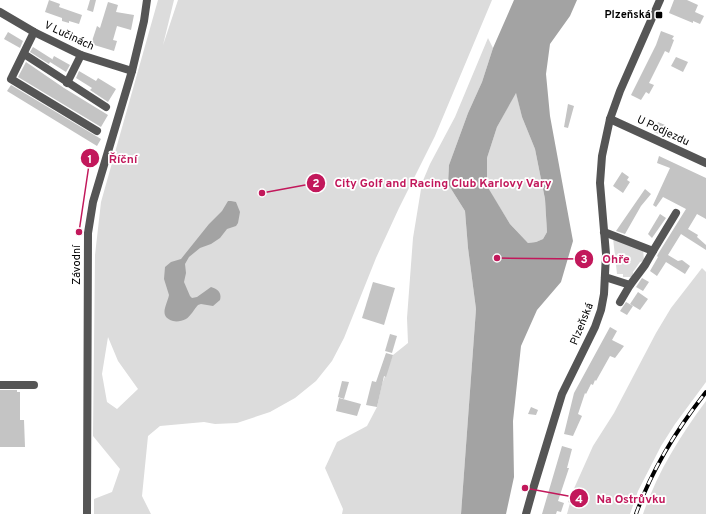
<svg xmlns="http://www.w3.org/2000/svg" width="706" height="514" viewBox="0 0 706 514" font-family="Overpass,sans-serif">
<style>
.green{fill:#dcdcdc;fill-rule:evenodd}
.water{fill:#a3a3a3;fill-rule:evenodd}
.building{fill:#c4c4c4}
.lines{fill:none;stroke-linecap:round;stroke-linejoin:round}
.minor{stroke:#555;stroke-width:8}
.rail-casing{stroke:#000;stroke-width:4}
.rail{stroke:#fff;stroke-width:2.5;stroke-dasharray:8;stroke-linecap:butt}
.poi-dot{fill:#000;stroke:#fff;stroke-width:1.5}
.labels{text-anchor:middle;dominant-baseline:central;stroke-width:3.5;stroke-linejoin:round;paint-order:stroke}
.poi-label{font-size:11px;font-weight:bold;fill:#000;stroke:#fff;text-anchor:end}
.street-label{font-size:11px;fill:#000;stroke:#fff}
.leader{fill:none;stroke:#c2185b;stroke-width:1.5}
.callout-dot{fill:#c2185b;stroke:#fff;stroke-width:1.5}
.mark-label{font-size:12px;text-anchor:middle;font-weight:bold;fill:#fff}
.callout-label{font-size:12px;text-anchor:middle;font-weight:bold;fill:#c2185b;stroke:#fff;stroke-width:3.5;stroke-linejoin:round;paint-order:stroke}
</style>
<rect width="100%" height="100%" fill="#fff"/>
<g class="green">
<path d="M158,0H174L163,45L178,0H492L435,136L399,208L376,258L344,338L332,361L316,381L295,398L270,412L237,423L215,424L204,422L160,426L148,436L142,496L151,514H94V499L112,492L120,469L93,436L95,255L101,202ZM108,337L118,361L138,389L117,409L107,402L102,374Z"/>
<polygon points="488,38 493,48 482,82 468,113 449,165 448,184 465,211 468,248 476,309 461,514 342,514 343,509 325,468 337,442 367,426 377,407 382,384 393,355 408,343 407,318 413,238 422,183 430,164 455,117"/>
<polygon points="516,92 522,117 535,149 545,199 547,232 543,239 536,242 528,243 510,224 487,187 487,158 497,127"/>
<polygon points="613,238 643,249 644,261 640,262 633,272 633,277 623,277 623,274 617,274"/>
<polygon points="702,268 706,272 706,382 675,424 661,446 638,491 630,514 567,514 570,503 568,502 593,446 614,413 656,333 671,308"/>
<path d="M706,401V514H643C657,473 680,436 706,401Z"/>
</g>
<g class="water">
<path d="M514,0H577L570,16L550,44L546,74L550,116L573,241L561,282L537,310L521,346L513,421L514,477L506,514H461L476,309L468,248L465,211L448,184L449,165L468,113L482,82L493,48ZM516,93L522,117L535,149L545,199L547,232L543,239L536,242L528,243L510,224L487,186V158L497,127Z"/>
<path d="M228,201H231L236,202L240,212L238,223L236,226L227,229L220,238L211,244L200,248L189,257L185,264L186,273L184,282L190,296L192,298L197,297L211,287C218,289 222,293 220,300L213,306L201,304L198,305C194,309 191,316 186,319C182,321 177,322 173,321C158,317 167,305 169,295L164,279L165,267L171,262L181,259L209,224L222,211Z"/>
</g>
<g class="building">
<polygon points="49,0 60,4 59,7 82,15 79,24 69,21 69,23 62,21 62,18 45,12"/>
<polygon points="90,0 96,0 93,12 87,10"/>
<polygon points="674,0 687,0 698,5 695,12 704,16 700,24 693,21 693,23 669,13"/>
<polygon points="108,2 118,5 116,12 134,15 131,30 117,26 113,40 117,41 114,51 91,44 97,26 100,28"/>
<polygon points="661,31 674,36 672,39 674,40 669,53 665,51 649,83 654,85 649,94 646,92 641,100 631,95 656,45"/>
<polygon points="8,32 23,41 20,48 4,39"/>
<polygon points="33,47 52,59 52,60 54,56 70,65 66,72 50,62 49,64 30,52"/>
<polygon points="676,57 688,62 683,72 671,66"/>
<polygon points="26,62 64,88 108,115 101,127 18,77"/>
<polygon points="79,71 96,81 98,78 116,89 108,102 90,90 92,88 76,78"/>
<polygon points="11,85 101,139 97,146 7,91"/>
<polygon points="568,104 574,106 568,128 564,127"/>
<polygon points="658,122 665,125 663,128 666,129 663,136 654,132"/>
<polygon points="659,156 706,178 706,219 697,214 688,229 698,235 697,237 706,245 706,250 681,234 668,255 678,261 682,260 690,266 685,274 666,262 657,276 650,271 658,257 657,256 658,254 686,209 663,197 656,207 653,205 670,168 657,163"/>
<polygon points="622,172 629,177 627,180 630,182 623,193 613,186"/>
<polygon points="645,189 651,194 641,206 625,234 616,231"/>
<polygon points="660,214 666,218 652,238 648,234"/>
<polygon points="642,278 649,282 643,291 636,287"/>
<polygon points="373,282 395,288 384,325 362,318"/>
<polygon points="638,292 648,299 640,310 630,304"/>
<polygon points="626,302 633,306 627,315 620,311"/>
<polygon points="610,327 617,331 612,340 624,346 615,358 610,356 596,381 595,380 593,385 591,384 586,394 585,393 578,414 582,416 573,436 564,434 574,393"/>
<polygon points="390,334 397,336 392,353 385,351"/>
<polygon points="386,353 393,355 386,377 384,376 377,407 366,405 372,381 376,382"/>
<polygon points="342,381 349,382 344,399 338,397"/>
<polygon points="0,390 17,390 17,392 20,392 20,420 24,420 25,447 0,447"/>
<polygon points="339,398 361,404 357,416 336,411"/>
<polygon points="531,407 538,410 536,415 528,414"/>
<polygon points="562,446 572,449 567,468 569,468 558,501 564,503 561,512 557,511 556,514 542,514"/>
</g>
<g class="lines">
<g class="minor">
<polyline points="0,12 34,32 81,55 132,71"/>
<polyline points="34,32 11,79 97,131"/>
<polyline points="24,54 106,107"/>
<polyline points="67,83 81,55"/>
<polyline points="610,119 706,163"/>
<polyline points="604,232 653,251 676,213"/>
<polyline points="605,277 630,285 645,265 653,251"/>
<polyline points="620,302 630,285"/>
<polyline points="0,385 34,385"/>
<polyline points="87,514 88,233 93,202 132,71 144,21 147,0"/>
<polyline points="526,514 533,489 562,394 595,327 601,310 604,294 606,254 600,183 602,156 610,119 620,91 660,0"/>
</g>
<g class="rail-casing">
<path id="rail" d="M636,514C652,469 677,429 706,392"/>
</g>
<use href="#rail" class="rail"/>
</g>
<rect class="poi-dot" x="655" y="11" width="8" height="8" rx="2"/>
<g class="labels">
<g class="poi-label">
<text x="651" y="15">Plzeňská</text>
</g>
<g class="street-label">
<text transform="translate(69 36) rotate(25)">V Lučinách</text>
<text transform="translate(663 131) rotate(25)">U Podjezdu</text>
<text transform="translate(77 265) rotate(-90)">Závodní</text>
<text transform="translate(582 324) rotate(-68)">Plzeňská</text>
</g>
</g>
<path class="leader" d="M79 232L90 158M262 193L316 183M497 258L584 259M525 488L579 498"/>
<g class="callout-dot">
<circle cx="79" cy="232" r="4"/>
<circle cx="262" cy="193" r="4"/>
<circle cx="497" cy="258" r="4"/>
<circle cx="525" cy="488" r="4"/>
<circle cx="90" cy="158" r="10"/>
<circle cx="316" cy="183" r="10"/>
<circle cx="584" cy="259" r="10"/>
<circle cx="579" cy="498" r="10"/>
</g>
<g class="mark-label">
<text x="90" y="163">1</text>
<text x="316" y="187">2</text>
<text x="584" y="263">3</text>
<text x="579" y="503">4</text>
</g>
<g class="callout-label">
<text x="123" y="163">Říční</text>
<text x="443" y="187">City Golf and Racing Club Karlovy Vary</text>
<text x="616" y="263">Ohře</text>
<text x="631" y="503">Na Ostrůvku</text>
</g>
</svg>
